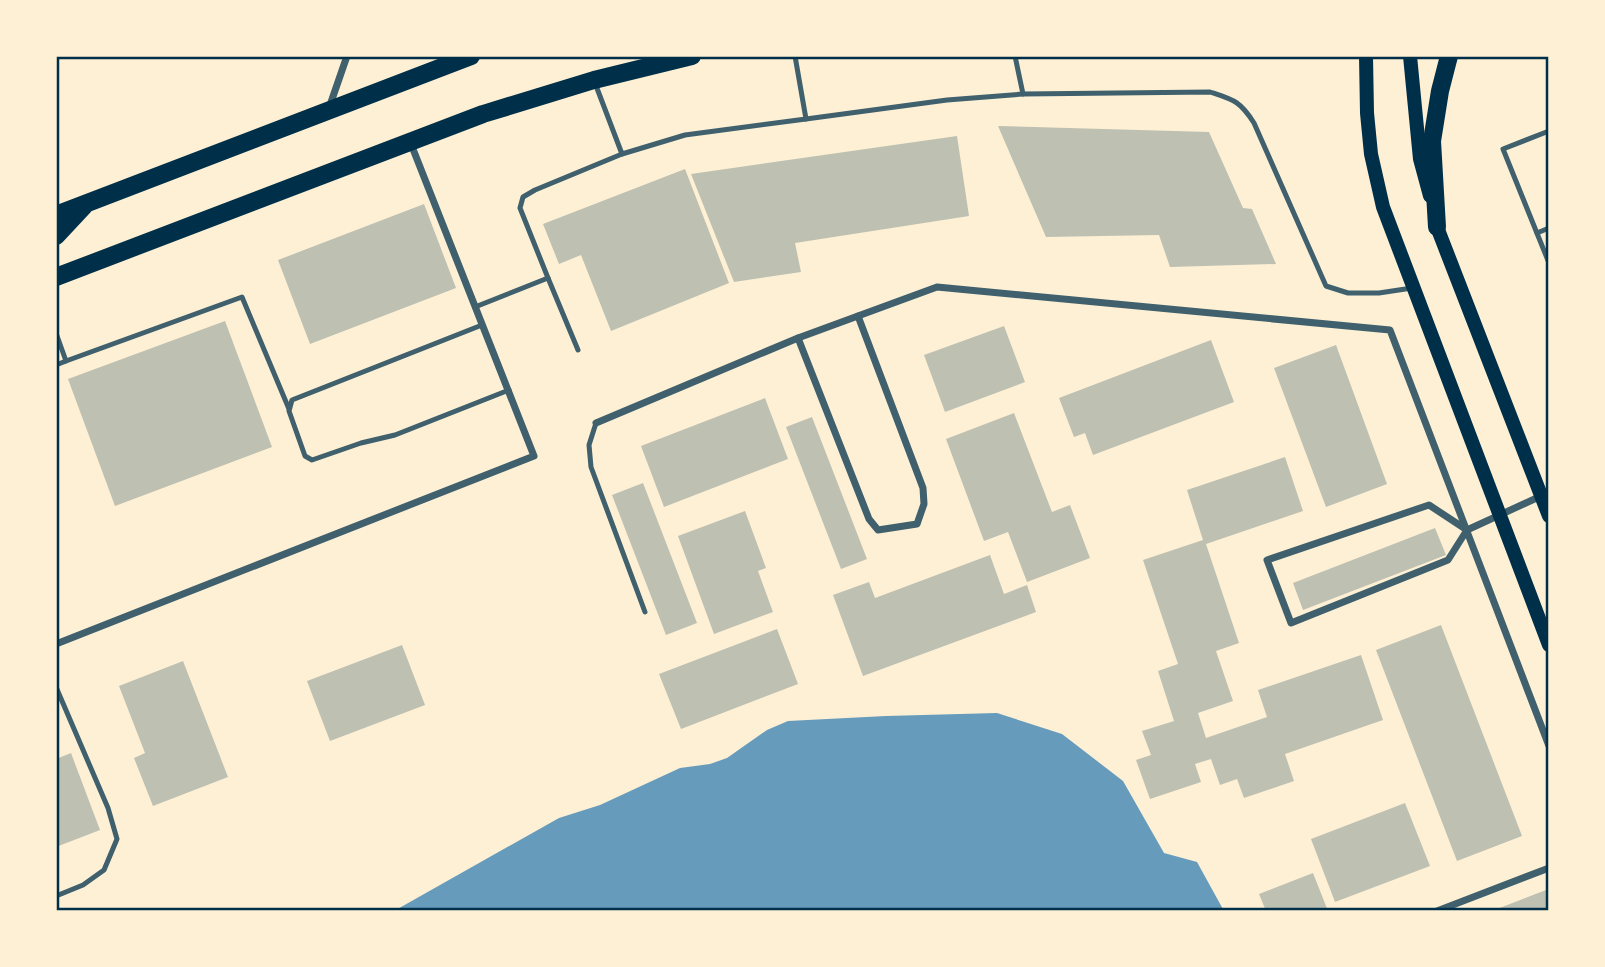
<svg xmlns="http://www.w3.org/2000/svg" width="1605" height="967" viewBox="0 0 1605 967" font-family="Raleway,sans-serif">
<style>
.water{fill:#669bbc}
.building{fill:#bec0b2}
.lines{fill:none;stroke-linecap:round;stroke-linejoin:round}
.service{stroke:#3f606c;stroke-width:5}
.minor{stroke:#3f606c;stroke-width:7}
.secondary{stroke:#003049;stroke-width:14}
.primary{stroke:#003049;stroke-width:18}
.neatline{fill:none;stroke:#003049;stroke-width:2.5}
</style>
<rect width="100%" height="100%" fill="#fdf0d5"/>
<polygon class="water" points="997,713 1062,734 1123,781 1164,853 1197,862 1224,911 394,911 559,818 600,805 680,768 710,764 727,758 767,730 788,721 886,716"/>
<g class="building">
<polygon points="998,126 1209,132 1243,208 1252,209 1276,264 1170,267 1159,235 1046,237"/>
<polygon points="957,136 969,216 795,243 801,272 734,282 691,174"/>
<polygon points="685,169 729,283 611,331 581,255 559,264 543,224"/>
<polygon points="424,204 456,288 310,344 278,260"/>
<polygon points="225,321 272,447 115,506 68,379"/>
<polygon points="1004,326 1025,382 945,412 924,355"/>
<polygon points="1211,340 1234,402 1093,455 1085,433 1074,437 1059,398"/>
<polygon points="1336,345 1387,484 1326,507 1274,368"/>
<polygon points="765,398 788,459 664,507 641,446"/>
<polygon points="1014,413 1052,512 1070,505 1090,558 1027,582 1008,532 984,541 946,439"/>
<polygon points="812,417 867,559 841,569 786,427"/>
<polygon points="1285,457 1303,511 1206,544 1239,643 1216,651 1233,701 1198,713 1206,738 1267,717 1258,690 1361,655 1383,720 1285,754 1294,781 1244,798 1237,779 1220,785 1211,759 1195,764 1201,782 1150,799 1136,760 1151,755 1142,731 1174,721 1158,671 1178,664 1143,560 1203,540 1187,490"/>
<polygon points="643,483 697,623 666,635 612,495"/>
<polygon points="745,511 766,568 758,571 773,612 714,634 678,536"/>
<polygon points="1435,528 1446,555 1303,610 1293,583"/>
<polygon points="990,555 1004,594 1027,585 1036,612 863,676 833,595 869,582 875,598"/>
<polygon points="1441,625 1522,836 1457,861 1376,650"/>
<polygon points="777,629 798,684 681,729 659,674"/>
<polygon points="402,645 425,705 330,741 307,681"/>
<polygon points="183,661 228,777 153,806 134,758 145,753 119,686"/>
<polygon points="71,753 100,830 56,847 56,759"/>
<polygon points="1405,803 1430,866 1335,902 1311,839"/>
<polygon points="1313,873 1328,911 1266,911 1259,894"/>
<polygon points="1546,890 1549,898 1549,911 1492,911"/>
</g>
<g class="lines">
<g class="service">
<polyline points="1015,56 1023,94"/>
<polyline points="595,83 622,154 685,135 806,119 795,56"/>
<path d="M806,119L947,100L1023,94L1210,92C1234,100 1240,101 1254,123L1326,286L1348,293H1379L1412,288"/>
<polyline points="1549,131 1503,149 1549,263"/>
<polyline points="1537,233 1549,228"/>
<polyline points="548,278 578,350"/>
<polyline points="475,307 548,278 520,208 523,197 535,190 622,154"/>
<polyline points="482,325 292,400 289,411 305,456 312,460 361,443 395,435 509,390"/>
<polyline points="56,333 66,361 56,365"/>
<polyline points="66,361 242,297 289,409"/>
<polyline points="596,423 589,445 591,467 645,612"/>
<polyline points="56,687 108,808 117,839 104,870 83,885 56,896"/>
</g>
<g class="minor">
<polyline points="329,108 347,56"/>
<polyline points="798,338 869,519 878,530 917,524 924,504 923,488 858,316"/>
<polyline points="596,423 798,338 937,287 1390,330 1549,746"/>
<polyline points="1467,530 1429,505 1267,560 1291,623 1448,560 1467,530 1541,496"/>
<polyline points="56,644 534,456 411,144"/>
<polyline points="1437,911 1549,868"/>
</g>
<g class="secondary">
<polyline points="1366,56 1367,113 1371,154 1383,207 1549,645"/>
<polyline points="1410,56 1420,159 1430,196"/>
<polyline points="1435,216 1437,227 1549,516"/>
</g>
<g class="primary">
<polyline points="56,215 471,56"/>
<polyline points="1437,227 1432,141 1440,91 1449,56"/>
<polyline points="56,236 84,206"/>
<polyline points="56,277 483,114 594,80 692,56"/>
</g>
</g>
<rect width="1605" height="967" fill="none" stroke="#fdf0d5" stroke-width="116"/>
<rect x="58" y="58" width="1489" height="851" class="neatline"/>
</svg>
